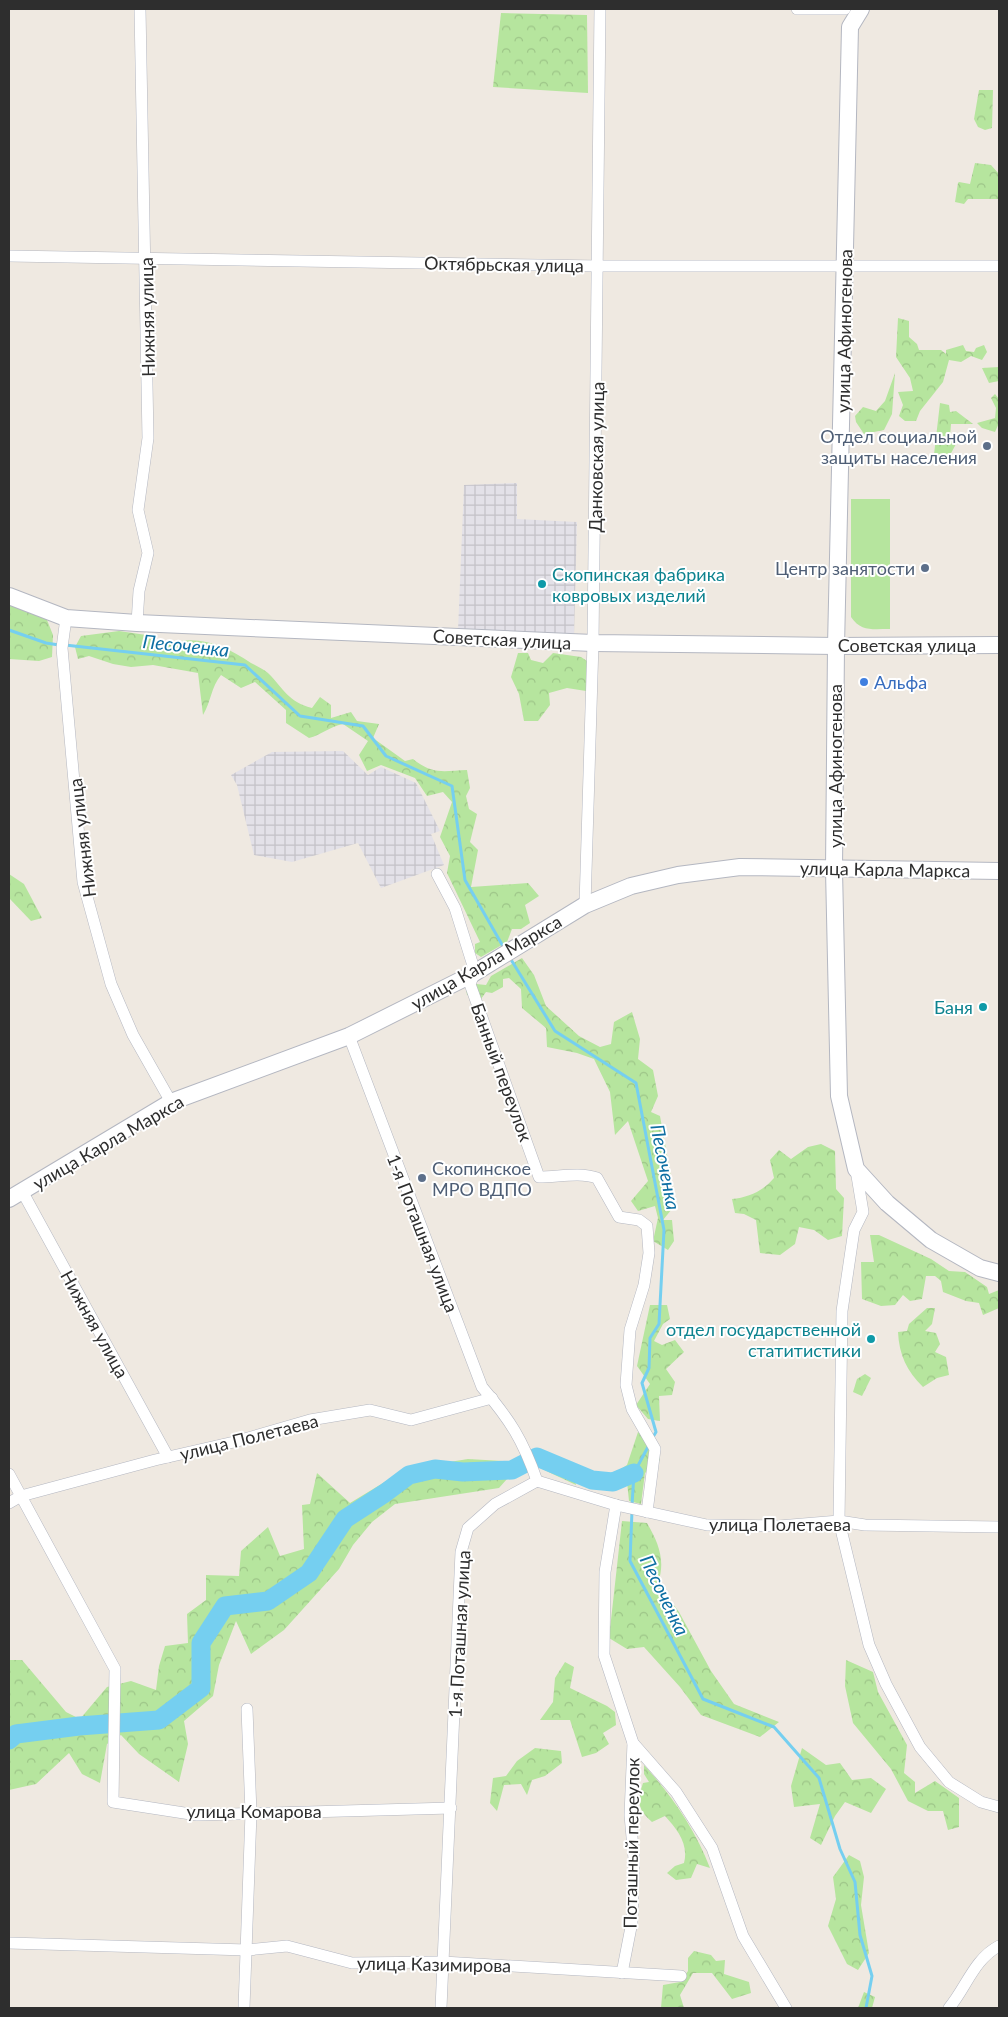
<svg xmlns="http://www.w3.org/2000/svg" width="1008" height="2017" viewBox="0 0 1008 2017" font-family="Lato,sans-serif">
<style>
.industrial{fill:url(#industrial-grid)}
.grass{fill:#b6e59e}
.forest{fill:url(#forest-crowns)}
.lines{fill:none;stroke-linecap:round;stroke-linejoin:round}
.stream{stroke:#75cff0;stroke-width:3}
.river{stroke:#75cff0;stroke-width:19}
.street-casing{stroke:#b4b7c1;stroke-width:12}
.secondary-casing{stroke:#b4b7c1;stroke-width:18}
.street{stroke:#fff;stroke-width:11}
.secondary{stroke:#fff;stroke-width:16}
.service-dot{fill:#5c6f8a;stroke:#fff;stroke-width:2}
.culture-dot{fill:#0f9aa8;stroke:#fff;stroke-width:2}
.shop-dot{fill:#3f7fe0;stroke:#fff;stroke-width:2}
.labels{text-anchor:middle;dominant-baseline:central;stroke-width:4;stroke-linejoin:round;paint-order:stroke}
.street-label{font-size:18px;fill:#2e2e2e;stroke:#fff}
.service-label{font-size:18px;fill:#4e5e75;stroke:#fff;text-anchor:end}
.culture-label{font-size:18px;fill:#0d838f;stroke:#fff;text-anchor:end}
.shop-label{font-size:18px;fill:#366cbe;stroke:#fff;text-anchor:start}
.water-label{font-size:19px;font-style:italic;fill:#0d6fa3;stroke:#fff}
</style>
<defs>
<pattern id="industrial-grid" width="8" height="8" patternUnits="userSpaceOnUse" patternTransform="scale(1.25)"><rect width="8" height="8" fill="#e3e1e8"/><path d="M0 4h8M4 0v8" fill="none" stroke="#c3c1c7"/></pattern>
<pattern id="forest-crowns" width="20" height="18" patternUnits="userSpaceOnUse" patternTransform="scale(1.25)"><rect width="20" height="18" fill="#b6e59e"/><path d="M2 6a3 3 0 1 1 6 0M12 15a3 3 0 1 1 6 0" fill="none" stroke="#9dc588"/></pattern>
</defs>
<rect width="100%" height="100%" fill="#efe9e1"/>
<g class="industrial">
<polygon points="517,483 517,519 577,522 574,635 458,631 464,485"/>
<polygon points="343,751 368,775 381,767 416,783 440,831 431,834 444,865 381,888 358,843 292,862 254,855 237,785 231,775 272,752"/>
</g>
<path class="grass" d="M851,499H890V629C873,629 861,632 851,617Z"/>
<g class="forest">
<polygon points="501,13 587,15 588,93 493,87"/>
<polygon points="979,90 993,90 992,128 985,130 978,127 974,119"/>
<polygon points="975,163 991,165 999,174 999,199 968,199 964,204 955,202 958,183 959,182 970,184"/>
<polygon points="898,318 909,321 909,337 917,344 919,350 941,350 946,354 946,350 963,345 966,351 974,352 976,348 984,345 987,352 982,360 971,356 961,362 949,360 943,382 920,411 916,421 905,421 899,416 903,405 898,392 913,391 910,378 896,357"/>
<polygon points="999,367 999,381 989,383 982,368"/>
<polygon points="895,373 892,414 884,430 864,434 856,422 855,416 863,407 876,411 885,401"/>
<polygon points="995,394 999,399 999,423 995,432 982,428 977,423 995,418 996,408 991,398"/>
<polygon points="940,403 949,405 950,412 956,411 973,424 951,424 950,437 956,444 949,457 963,464 933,463"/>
<polygon points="9,602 45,615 53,635 52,657 39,661 9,659"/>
<path d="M119,631L153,636L161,647C193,632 223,644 251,663C257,666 263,669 268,673C285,690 287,701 312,708L320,697L331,705V718L351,712L357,721L379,724L373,738L405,761L413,759C433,775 443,771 467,770L470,788L466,796L469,809L477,814L470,842L478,850L471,887L528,883L539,896L525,905L530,923L521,929H512L507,942L481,957L475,953V944L480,942L447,873L450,856L440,837L452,802L443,792L427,796L415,778L381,765L367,771L359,755L368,741L343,724C329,727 321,735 309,738L286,723V710L255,682L241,688L221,675C211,687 211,702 203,715L198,673L153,665L131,667L113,664L89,656L78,659L75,647L81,636Z"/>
<polygon points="518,653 528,653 531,660 543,663 553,653 581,657 587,661 589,672 586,691 567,688 549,693 550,705 538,721 524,721 519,694 511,677"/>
<polygon points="9,874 24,884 42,918 31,921 9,898"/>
<polygon points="522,958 534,975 546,1006 579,1036 600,1047 611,1044 614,1022 632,1012 640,1039 638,1059 653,1070 658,1096 651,1112 660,1116 676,1204 663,1220 672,1220 674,1241 668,1250 653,1241 658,1218 655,1206 638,1211 631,1201 648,1181 628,1121 615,1135 610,1092 594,1059 577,1053 547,1047 546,1028 522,1008 521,989 509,978 503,979 503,987 492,993 486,992 481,999 467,995 466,989 476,984 486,985 491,976"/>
<path d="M821,1144L835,1151L836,1189L844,1198L842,1236L828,1240L814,1230L799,1227L795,1244L780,1255L760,1253L756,1220L744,1214L735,1213L732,1199C749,1197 763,1191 774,1178L770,1160L779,1150L791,1159L808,1147Z"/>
<polygon points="870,1235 879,1235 931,1259 949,1271 965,1272 987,1287 989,1294 999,1290 999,1308 983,1315 979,1303 966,1301 943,1292 941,1281 935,1276 926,1276 922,1299 910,1301 903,1295 895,1305 881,1306 862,1299 861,1262 874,1262"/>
<polygon points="650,1305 667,1305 670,1319 663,1324 654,1341 662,1345 675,1340 684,1352 666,1369 675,1382 672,1395 659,1396 660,1421 648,1419 636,1405 650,1384 637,1366"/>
<path d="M927,1308H935L932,1324L925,1331L936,1333L940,1344L935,1352L946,1357L949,1375L937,1378L923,1387C907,1371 899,1355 898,1332L907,1331L909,1324Z"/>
<polygon points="865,1374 871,1378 862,1396 853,1392 857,1379"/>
<polygon points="638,1432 660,1447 660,1460 645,1473 641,1504 629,1501 627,1482 616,1487 585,1483 586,1472 610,1476 627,1465"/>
<polygon points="536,1449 572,1466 576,1485 540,1468 533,1454"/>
<polygon points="468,1459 503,1461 507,1479 499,1488 395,1504 372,1522 353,1545 339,1569 284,1630 251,1654 236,1621 219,1665 213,1696 184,1721 188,1744 179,1782 139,1754 121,1735 107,1744 100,1783 82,1774 69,1753 36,1784 9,1790 10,1660 22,1660 66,1712 80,1719 107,1687 131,1681 156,1690 159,1666 165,1646 188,1643 187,1614 206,1600 206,1575 239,1576 241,1551 268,1527 280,1556 304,1549 302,1505 310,1504 317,1473 350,1503 406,1469"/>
<path d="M622,1521L647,1523C658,1542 666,1560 658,1583L679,1612L711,1671L734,1704L779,1722L760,1737L701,1715L680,1687L644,1647L627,1649L609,1638Z"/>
<polygon points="846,1660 873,1672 878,1692 907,1745 904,1773 915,1782 915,1793 935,1781 959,1798 959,1827 948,1830 943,1811 928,1811 908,1801 891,1769 853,1723 845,1686"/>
<polygon points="565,1662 574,1667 570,1688 607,1706 615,1712 616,1725 603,1733 609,1744 596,1753 582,1757 570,1720 540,1720 553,1702 555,1678"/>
<polygon points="535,1748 561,1751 562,1763 545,1776 532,1780 527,1795 521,1784 504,1785 497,1811 490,1803 493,1778 506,1776 517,1761"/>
<polygon points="802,1748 826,1765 840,1763 852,1780 871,1778 886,1789 871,1813 845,1802 835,1816 821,1845 810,1838 820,1804 794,1807 791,1786"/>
<path d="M644,1765C672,1796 695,1829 710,1868L697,1864L691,1878L676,1880L667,1873L675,1866L684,1863C689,1844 677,1829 665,1816L652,1822C637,1809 637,1801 643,1783L649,1782L644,1774Z"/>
<polygon points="849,1855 860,1861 864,1877 861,1905 869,1953 858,1970 847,1964 828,1926 836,1899 833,1877"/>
<polygon points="694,1951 711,1955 716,1961 725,1960 724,1974 749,1982 751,1993 732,1999 712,1973 693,1973 680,1995 684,2008 661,2008 663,1985 680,1982 688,1971 688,1958"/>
<polygon points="864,1992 875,1997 872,2008 858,2008"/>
</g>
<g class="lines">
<g class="stream">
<polyline points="9,630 46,643 59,645"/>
<polyline points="65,645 245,665 300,716 363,726 386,756 452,786 465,880 504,948"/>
<polyline points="510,958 555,1031 636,1083 664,1230 659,1324 650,1338 649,1368 642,1383 656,1432 653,1437"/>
<polyline points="632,1505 634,1473 649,1445"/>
<polyline points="632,1511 630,1561 703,1699 774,1727 819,1778 840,1849 855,1882 860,1935 872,1976 866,2008"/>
</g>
<polyline class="river" points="9,1740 16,1734 79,1726 159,1720 201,1688 201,1643 225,1606 268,1601 309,1573 345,1519 385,1493 409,1475 435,1469 463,1472 512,1470 537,1457 592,1480 613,1482 634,1473"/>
<g class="street-casing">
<g id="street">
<polyline points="797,9 845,9"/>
<polyline points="9,256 599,266 999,266"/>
<polyline points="66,618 62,648 83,882 111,984 133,1035 171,1102"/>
<polyline points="137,623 139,591 148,553 138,510 148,438 140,9"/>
<path d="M437,874L455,908L475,972L470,984L539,1177C559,1177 579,1172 597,1178L619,1217L639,1220L647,1226L649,1253L644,1285L630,1330L626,1385L632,1409L655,1449L647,1512"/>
<polyline points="585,905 593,643 600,9"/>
<path d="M349,1036L482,1387C510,1420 523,1440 537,1481L495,1504L468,1528L461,1552L441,2008"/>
<polyline points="856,1170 863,1212 854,1230 842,1311 839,1521 869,1645 886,1684 920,1747 949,1782 981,1802 999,1807"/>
<polyline points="22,1191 168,1457"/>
<polyline points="9,1474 115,1669 113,1802 197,1815 451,1808"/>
<polyline points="537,1481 616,1505 707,1525 779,1526 839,1521 865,1525 999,1527"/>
<polyline points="9,1503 21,1496 155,1460 234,1442 310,1420 370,1410 411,1420 492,1398"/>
<polyline points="616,1505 605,1572 604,1655 633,1743 676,1792 712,1848 743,1936 786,2008"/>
<polyline points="9,1943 247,1950 287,1946 352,1963 443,1962 681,1976"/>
<polyline points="622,1973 632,1922 634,1859 630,1815 633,1743"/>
<polyline points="244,2008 251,1813 247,1709"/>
<path d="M949,2008C966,1988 974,1959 999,1946"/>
</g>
</g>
<g class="secondary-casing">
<g id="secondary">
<polyline points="861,9 850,27 836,646 834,870 839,1096 856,1169 887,1203 931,1240 980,1268 999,1273"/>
<polyline points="9,596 66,618 137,623 593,643 836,646 999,645"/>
<polyline points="9,1199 171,1102 349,1036 471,975 585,905 631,886 678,875 740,867 999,871"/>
</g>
</g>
<use href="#street" class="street"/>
<use href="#secondary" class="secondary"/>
</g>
<g class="service-dot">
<circle cx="987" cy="446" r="5"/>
<circle cx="925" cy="568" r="5"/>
<circle cx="422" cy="1178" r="5"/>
</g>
<g class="culture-dot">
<circle cx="542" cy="584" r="5"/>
<circle cx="983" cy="1007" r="5"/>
<circle cx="871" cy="1339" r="5"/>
</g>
<circle class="shop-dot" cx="864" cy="682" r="5"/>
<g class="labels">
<g class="street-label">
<text transform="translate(504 264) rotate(1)">Октябрьская улица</text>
<text transform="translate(147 317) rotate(-91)">Нижняя улица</text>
<text transform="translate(844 331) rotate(-89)">улица Афиногенова</text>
<text transform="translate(596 457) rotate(-89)">Данковская улица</text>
<text transform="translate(502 639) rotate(3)">Советская улица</text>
<text x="907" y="645">Советская улица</text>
<text transform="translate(835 766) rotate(-90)">улица Афиногенова</text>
<text transform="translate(82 838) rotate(-97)">Нижняя улица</text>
<text transform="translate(885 869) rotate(1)">улица Карла Маркса</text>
<text transform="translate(486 962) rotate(-30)">улица Карла Маркса</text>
<text transform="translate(502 1072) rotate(70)">Банный переулок</text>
<text transform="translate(108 1142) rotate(-30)">улица Карла Маркса</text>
<text transform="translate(423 1233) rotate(69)">1-я Поташная улица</text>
<text transform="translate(95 1324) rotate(61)">Нижняя улица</text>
<text transform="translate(249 1437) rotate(-14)">улица Полетаева</text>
<text x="780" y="1524">улица Полетаева</text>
<text transform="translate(459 1634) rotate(-87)">1-я Поташная улица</text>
<text x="254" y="1811">улица Комарова</text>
<text transform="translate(631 1843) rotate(-89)">Поташный переулок</text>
<text transform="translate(434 1964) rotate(1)">улица Казимирова</text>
</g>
<g class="service-label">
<text x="977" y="436">Отдел социальной<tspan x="977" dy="21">защиты населения</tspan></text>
<text x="915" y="568">Центр занятости</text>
<text x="432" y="1168" text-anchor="start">Скопинское<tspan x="432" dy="21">МРО ВДПО</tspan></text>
</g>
<g class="culture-label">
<text x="552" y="574" text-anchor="start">Скопинская фабрика<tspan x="552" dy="21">ковровых изделий</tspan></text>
<text x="973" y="1007">Баня</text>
<text x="861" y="1329">отдел государственной<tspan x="861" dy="21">статитистики</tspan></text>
</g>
<g class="shop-label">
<text x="874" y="682">Альфа</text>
</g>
<g class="water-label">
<text transform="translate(186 645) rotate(6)">Песоченка</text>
<text transform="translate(666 1167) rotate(79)">Песоченка</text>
<text transform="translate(665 1595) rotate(64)">Песоченка</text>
</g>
</g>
<rect width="1008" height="2017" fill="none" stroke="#2e2e2e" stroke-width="20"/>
</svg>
